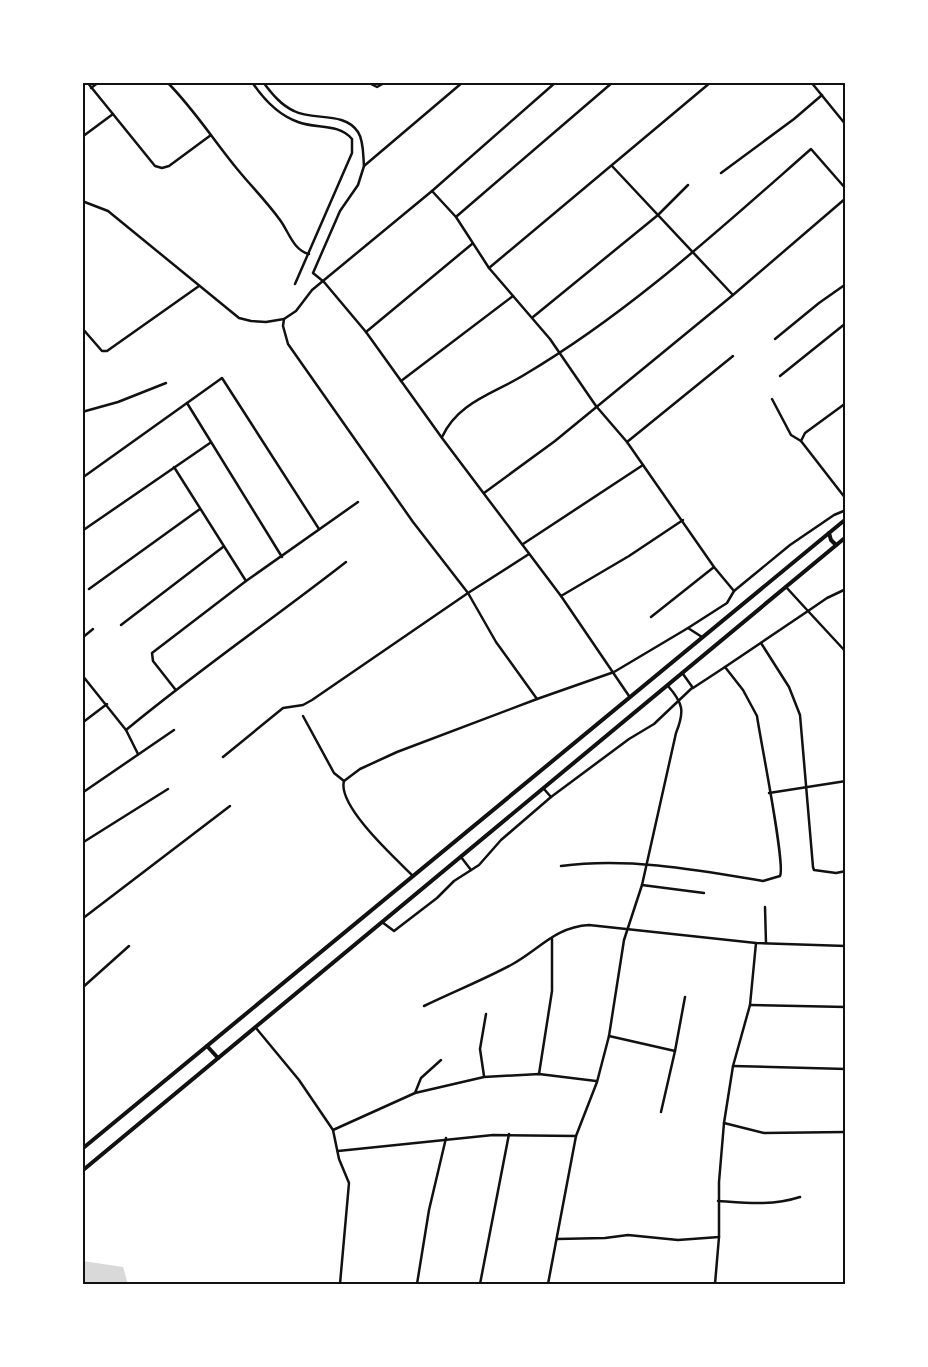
<svg xmlns="http://www.w3.org/2000/svg" width="928" height="1367" viewBox="0 0 928 1367" font-family="Helvetica,sans-serif">
<style>
.water{fill:#d9d9d9}
.lines{fill:none;stroke-linecap:round;stroke-linejoin:round}
.minor{stroke:#111;stroke-width:2.5}
.trunk{stroke:#111;stroke-width:4}
.neatline{fill:none;stroke:#111;stroke-width:2}
</style>
<rect width="100%" height="100%" fill="#fff"/>
<polygon class="water" points="83,1261 123,1267 128,1284 83,1284"/>
<g class="lines">
<g class="minor">
<polyline points="87,82 155,166 162,168 169,166 211,135"/>
<path d="M167,82C194,109 214,141 238,170C252,187 267,202 280,220C289,232 293,250 309,254"/>
<path d="M252,82C264,100 278,115 298,122C316,129 339,123 352,139V153L295,284"/>
<path d="M263,82C272,94 281,105 294,111C313,121 344,111 358,132C364,141 363,156 364,166"/>
<polyline points="367,82 377,87 386,82"/>
<polyline points="463,82 364,166 358,185 340,211 313,273 324,282 366,332 442,438 561,596 629,696"/>
<polyline points="811,82 846,125"/>
<polyline points="91,88 99,82"/>
<polyline points="82,137 113,114"/>
<polyline points="612,166 732,294"/>
<polyline points="721,173 794,119 822,95"/>
<polyline points="432,191 456,217 489,268 550,339 596,406 627,442 714,567 734,591"/>
<polyline points="82,201 108,211 239,318 251,321 266,322 284,319 296,311 312,290 432,191 556,82"/>
<polyline points="457,216 613,82"/>
<polyline points="489,268 711,82"/>
<polyline points="533,317 658,215 688,185"/>
<polyline points="284,319 283,326 288,344 413,522 468,593 496,642 537,699"/>
<polyline points="82,328 102,351 107,351 199,286"/>
<polyline points="366,332 472,244"/>
<polyline points="775,339 819,303 846,284"/>
<polyline points="780,376 846,323"/>
<polyline points="401,381 513,296"/>
<polyline points="772,399 791,435 801,441"/>
<polyline points="187,403 282,557"/>
<polyline points="846,403 805,433 801,441 846,499"/>
<polyline points="82,412 118,402 166,383"/>
<path d="M442,437C458,402 493,394 524,375C629,313 720,229 811,149L846,189"/>
<polyline points="627,442 733,356"/>
<polyline points="174,467 246,581"/>
<polyline points="82,478 222,378 319,529"/>
<polyline points="484,493 555,441 733,295 846,198"/>
<polyline points="82,531 210,443"/>
<polyline points="523,544 643,465"/>
<polyline points="89,589 200,509"/>
<polyline points="846,589 827,598 808,611 846,652"/>
<polyline points="561,596 629,556 683,520"/>
<polyline points="651,617 714,567"/>
<polyline points="121,625 223,547"/>
<polyline points="702,637 688,628 727,603 734,591 790,545 834,515 846,510"/>
<polyline points="82,638 93,629"/>
<polyline points="761,643 789,687 800,715 813,867 814,870 836,873 846,871"/>
<polyline points="725,667 808,611 786,587"/>
<polyline points="82,675 126,730 138,754"/>
<polyline points="175,689 153,661 152,653 246,581 358,502"/>
<polyline points="303,716 334,773 344,781"/>
<polyline points="82,723 107,704"/>
<path d="M126,730C197,671 273,619 346,562"/>
<polyline points="223,757 283,708 303,705 312,700 468,593 529,554"/>
<polyline points="544,789 551,797"/>
<polyline points="82,793 174,730"/>
<polyline points="769,793 846,781"/>
<polyline points="82,843 168,789"/>
<polyline points="461,857 471,870"/>
<path d="M561,866C628,857 698,870 763,881L780,876C786,866 760,738 757,716L743,690L725,667L693,688L683,674"/>
<path d="M413,876C396,859 337,806 344,781L360,769L397,752L537,699L614,672L688,628"/>
<polyline points="642,885 704,893"/>
<polyline points="765,907 766,943"/>
<polyline points="82,919 230,806"/>
<polyline points="382,922 394,931 437,898 454,881 479,865 501,840 551,797 629,739 654,724 692,688"/>
<polyline points="82,988 129,946"/>
<polyline points="750,1005 846,1007"/>
<path d="M424,1006C453,992 483,980 511,965C540,949 555,927 589,925L756,943L846,946"/>
<polyline points="256,1028 299,1080 333,1130 339,1159 349,1183 340,1284"/>
<polyline points="609,1036 675,1051 685,997"/>
<polyline points="733,1066 846,1069"/>
<polyline points="539,1074 552,991 552,939"/>
<polyline points="484,1076 480,1049 486,1014"/>
<polyline points="415,1093 421,1078 441,1060"/>
<polyline points="661,1112 675,1051"/>
<polyline points="724,1123 764,1133 846,1132"/>
<polyline points="333,1130 415,1093 484,1077 539,1074 596,1081"/>
<polyline points="338,1151 493,1135 576,1136"/>
<path d="M718,1201C747,1203 772,1206 800,1197"/>
<polyline points="557,1239 605,1238 628,1235 678,1240 719,1237"/>
<polyline points="417,1284 429,1210 446,1138"/>
<polyline points="480,1284 509,1134"/>
<path d="M548,1284L576,1136L597,1082L609,1036L624,940L642,885L676,733C685,711 683,703 668,686"/>
<polyline points="715,1284 719,1237 719,1182 724,1123 733,1066 750,1005 756,943"/>
</g>
<g class="trunk">
<polyline points="829,533 831,540 836,545"/>
<polyline points="207,1046 218,1058"/>
<polyline points="82,1149 846,519"/>
<polyline points="82,1171 846,537"/>
</g>
</g>
<rect width="928" height="1367" fill="none" stroke="#ffffff" stroke-width="168"/>
<rect x="84" y="84" width="760" height="1199" class="neatline"/>
</svg>
